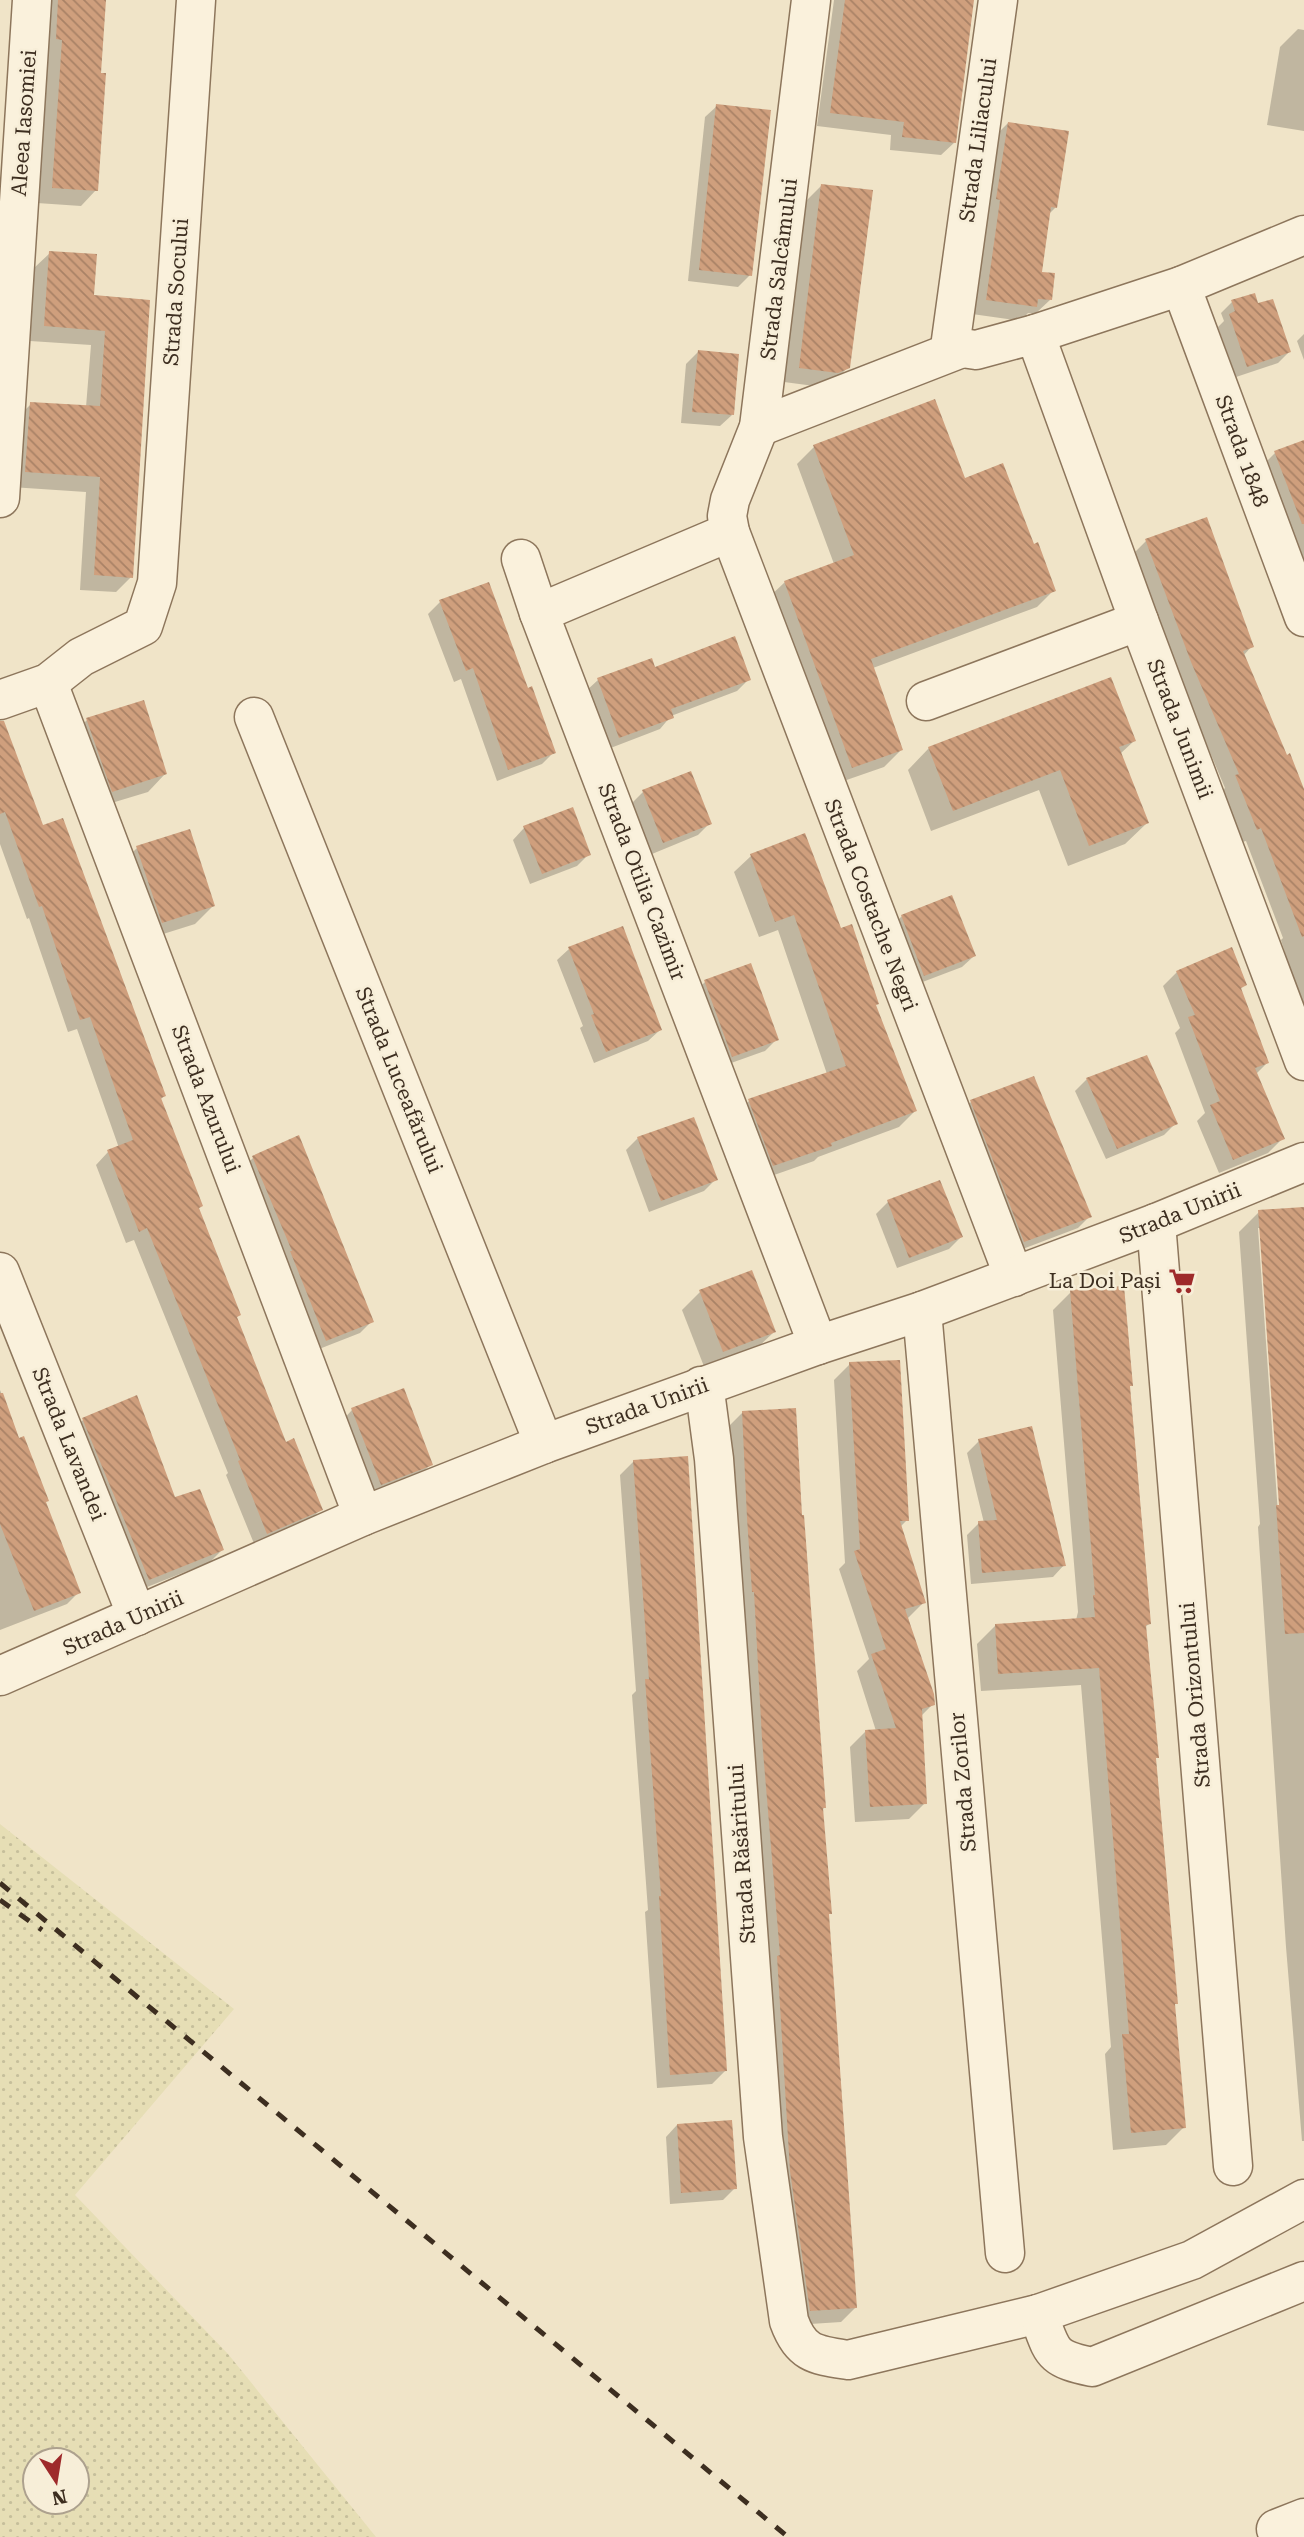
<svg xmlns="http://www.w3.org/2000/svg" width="1304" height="2537" viewBox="0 0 1304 2537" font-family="'Roboto Serif',serif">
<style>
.farmland{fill:url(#farmland-dots);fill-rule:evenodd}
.shadow{fill:#0003;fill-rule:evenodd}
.building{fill:url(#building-back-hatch)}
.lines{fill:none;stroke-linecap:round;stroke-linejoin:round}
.minor-casing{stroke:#8d765c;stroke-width:41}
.minor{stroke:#faf1dc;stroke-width:38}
.rail{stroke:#3d2e20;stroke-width:5;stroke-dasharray:12 12;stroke-linecap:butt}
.labels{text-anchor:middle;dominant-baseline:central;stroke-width:5;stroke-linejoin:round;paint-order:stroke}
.street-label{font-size:21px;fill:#3d2e20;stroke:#f7eed8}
.poi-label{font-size:21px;fill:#3d2e20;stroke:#f7eed8;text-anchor:end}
</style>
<defs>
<pattern id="farmland-dots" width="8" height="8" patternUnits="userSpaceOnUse" patternTransform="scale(1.75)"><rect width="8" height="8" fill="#e6deb5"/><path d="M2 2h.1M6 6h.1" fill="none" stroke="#c6bf9b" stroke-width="1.8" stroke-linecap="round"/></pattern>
<pattern id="building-back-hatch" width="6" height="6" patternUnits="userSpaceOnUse" patternTransform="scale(1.75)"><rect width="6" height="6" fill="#cf9f7d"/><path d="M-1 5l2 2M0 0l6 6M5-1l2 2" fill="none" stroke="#a98266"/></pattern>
</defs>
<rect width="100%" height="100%" fill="#f0e4c8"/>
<path class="farmland" d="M0,1824L234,2009L75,2195L228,2354L376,2537H0ZM35,2460H77V2502H35Z"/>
<g class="shadow">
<polygon points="45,0 105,0 100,74 96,190 81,206 37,203"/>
<polygon points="834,0 973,0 955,142 941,155 890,150 891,135 817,126"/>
<polygon points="1298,29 1304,30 1304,131 1267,125 1280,47"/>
<polygon points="717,106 750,275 738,287 688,281 705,117"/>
<polygon points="1008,123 1056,207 1048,215 1040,273 1050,300 1035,314 1028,313 1021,321 972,314 993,138"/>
<polygon points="821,186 848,367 833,383 822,387 784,382 806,201"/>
<polygon points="50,253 92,297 149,301 131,577 116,592 80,590 86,492 11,487 16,419 31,404 86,407 91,345 30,341 34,268"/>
<polygon points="1232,302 1289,352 1278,363 1236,377 1218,327 1224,321 1221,313"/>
<polygon points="1304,334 1304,360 1297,341"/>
<polygon points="698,352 732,415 720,426 681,423 686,364"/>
<polygon points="1304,442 1304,580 1261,467 1275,453"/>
<polygon points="814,447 964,480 1033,546 1054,590 1037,607 873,668 901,750 884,767 835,784 767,599 785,582 834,564 797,464"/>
<polygon points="1146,541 1252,646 1243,656 1286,757 1304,791 1304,1019 1282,961 1286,956 1281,940 1283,938 1246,841 1242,842 1222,791 1225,788 1178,676 1132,555"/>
<polygon points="440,602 554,752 542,764 497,781 461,679 454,682 428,614"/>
<polygon points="654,669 749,679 737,691 671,716 660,729 608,749 586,691 598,680"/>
<polygon points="87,720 165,774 148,792 95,808 69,738"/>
<polygon points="0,723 42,828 164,1096 160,1100 201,1206 198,1209 239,1315 235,1319 285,1444 321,1509 308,1522 255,1546 226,1475 228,1473 134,1240 126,1243 96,1165 108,1152 119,1148 77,1029 68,1032 29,918 27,919 0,844"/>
<polygon points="1134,741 1120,754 1147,823 1125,844 1068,866 1039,790 931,831 908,770 929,748"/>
<polygon points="643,792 710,823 698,835 652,854 631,804"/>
<polygon points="524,828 589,854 577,866 530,884 513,840"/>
<polygon points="804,836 840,930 875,1006 915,1111 899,1127 818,1157 814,1161 757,1181 733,1117 749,1101 827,1074 778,930 759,937 734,872 751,856"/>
<polygon points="137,848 213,906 195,924 144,940 119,866"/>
<polygon points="902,916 974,956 962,967 912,986 890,928"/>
<polygon points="569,949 660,1030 648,1041 594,1063 580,1028 583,1026 557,960"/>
<polygon points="1177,972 1245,984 1240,990 1267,1063 1256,1074 1283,1138 1268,1153 1219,1173 1197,1121 1205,1113 1175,1033 1180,1028 1163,986"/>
<polygon points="705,982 777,1039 765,1051 720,1067 693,994"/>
<polygon points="1087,1079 1176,1123 1164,1135 1106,1159 1075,1091"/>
<polygon points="971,1102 1090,1216 1078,1228 1012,1253 959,1114"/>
<polygon points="693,1120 716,1179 704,1191 649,1212 626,1150 638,1138"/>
<polygon points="298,1137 372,1321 360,1333 314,1351 241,1170 253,1158"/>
<polygon points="888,1202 961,1237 949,1249 897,1268 876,1214"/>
<path d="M1304,1209V2141H1302L1286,1947L1258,1527L1260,1524L1239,1232L1259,1212ZM1258,1228H1261L1282,1514H1278Z"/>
<polygon points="700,1292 774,1332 756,1349 705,1369 682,1310"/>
<polygon points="1071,1292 1131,1385 1128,1388 1149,1624 1144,1628 1157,1757 1154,1760 1184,2127 1166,2145 1113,2150 1105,2054 1111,2047 1081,1685 981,1691 977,1644 995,1626 1076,1620 1078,1612 1053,1310"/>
<polygon points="850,1364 907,1520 900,1527 924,1602 908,1618 933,1704 920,1717 925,1803 909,1819 855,1822 850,1747 866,1731 876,1731 857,1671 869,1659 839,1569 845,1563 834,1380"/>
<polygon points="0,1390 79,1592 67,1604 0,1630"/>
<polygon points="352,1410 431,1464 419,1476 369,1496 341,1422"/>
<polygon points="743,1412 801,1517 825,1807 822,1810 830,1913 827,1916 856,2307 841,2322 795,2325 728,1427"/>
<polygon points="83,1420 174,1500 222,1550 210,1562 137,1591 71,1432"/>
<polygon points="979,1441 1064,1565 1053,1577 971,1584 967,1535 979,1523 984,1523 967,1453"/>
<polygon points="634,1461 726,2070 712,2084 657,2088 645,1912 648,1910 632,1695 636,1691 620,1475"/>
<polygon points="677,2125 735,2188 723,2200 670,2204 666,2137"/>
</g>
<g class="building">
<polygon points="58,0 106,0 101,73 106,73 98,191 52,188 62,40 56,39"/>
<polygon points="845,0 974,0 956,143 902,137 904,122 830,113"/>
<polygon points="716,104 771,110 752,276 699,270"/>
<polygon points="1008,122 1069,131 1057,208 1051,207 1042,272 1055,273 1052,300 1038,299 1037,307 986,300 1000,200 996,199"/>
<polygon points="821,184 873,190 850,368 838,373 799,368"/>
<polygon points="49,251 97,254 94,295 150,300 133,578 94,575 100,477 25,472 30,402 100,406 105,331 44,326"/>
<polygon points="1255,293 1258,303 1273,299 1291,352 1247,367 1229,314 1235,311 1231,300"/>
<polygon points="698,350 739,354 734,415 692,412"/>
<polygon points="935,399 965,478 1003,463 1034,544 1038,542 1056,591 871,659 903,750 852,768 784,581 854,555 813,445"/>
<polygon points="1304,440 1304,524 1302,524 1274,451"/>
<polygon points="1207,517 1254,647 1243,651 1287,755 1290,753 1304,789 1304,936 1302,937 1261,828 1257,830 1235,775 1239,774 1191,662 1145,539"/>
<polygon points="489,582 528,688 532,686 556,753 508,770 473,668 466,671 439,600"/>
<polygon points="735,636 751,680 671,709 674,718 619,738 597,678 652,658 655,667"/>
<polygon points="1111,677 1136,741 1119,747 1149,823 1089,846 1060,770 953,811 928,747"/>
<polygon points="144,700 167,774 112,792 86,718"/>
<polygon points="0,721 4,721 43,825 63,818 166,1096 161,1098 203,1206 199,1208 241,1315 237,1317 286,1442 294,1438 323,1510 267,1534 238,1461 240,1460 147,1228 139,1232 107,1150 133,1140 90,1017 80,1020 42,906 39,907 5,812 0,814"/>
<polygon points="691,771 712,824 663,843 642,790"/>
<polygon points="573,807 591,855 542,874 523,826"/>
<polygon points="190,829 215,906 162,923 136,846"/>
<polygon points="805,833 841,928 852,924 879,1004 876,1005 917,1111 831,1143 832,1146 773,1166 748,1099 846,1066 794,915 775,922 750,854"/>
<polygon points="952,895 976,956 924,976 901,915"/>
<polygon points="623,926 662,1030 606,1052 591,1015 594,1014 568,947"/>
<polygon points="1232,947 1247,985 1241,988 1269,1063 1255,1068 1285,1139 1233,1160 1210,1105 1220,1101 1188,1017 1195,1015 1176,971"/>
<polygon points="751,963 779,1040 732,1057 704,980"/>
<polygon points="1147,1055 1178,1124 1117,1149 1086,1078"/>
<polygon points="1034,1076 1092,1217 1024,1242 970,1100"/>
<polygon points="694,1117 718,1180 661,1201 637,1137"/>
<polygon points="299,1135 374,1322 326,1341 290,1251 292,1251 252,1156"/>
<polygon points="940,1180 963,1237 909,1258 887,1200"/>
<polygon points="1304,1207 1304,1633 1285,1634 1276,1505 1279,1505 1258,1210"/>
<polygon points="752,1270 776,1332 723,1352 699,1290"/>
<polygon points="1124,1286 1133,1386 1130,1386 1151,1624 1146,1625 1159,1758 1156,1758 1178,2004 1175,2004 1186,2128 1131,2133 1122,2034 1129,2034 1099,1668 998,1674 995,1624 1095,1617 1093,1595 1095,1595 1070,1290"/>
<polygon points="900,1360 909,1521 900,1521 926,1603 905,1609 934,1694 935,1705 922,1709 927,1804 870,1807 865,1730 896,1728 871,1654 886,1649 854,1551 860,1549 849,1362"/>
<polygon points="404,1388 433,1465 381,1485 351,1408"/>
<polygon points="0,1393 3,1393 19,1438 24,1436 49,1501 46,1502 81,1593 34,1611 0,1524"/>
<polygon points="137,1395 175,1497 200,1489 224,1550 149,1580 82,1418"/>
<polygon points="796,1408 802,1515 804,1515 826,1808 823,1808 832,1914 829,1914 857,2308 810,2311 790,2171 777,1956 780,1955 762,1739 754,1592 752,1592 747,1518 742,1411"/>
<polygon points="1032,1426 1066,1566 982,1573 978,1521 997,1520 978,1439"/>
<polygon points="688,1456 727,2071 670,2075 659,1896 661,1896 645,1679 649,1679 633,1460"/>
<polygon points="732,2120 737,2189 681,2193 677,2124"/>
</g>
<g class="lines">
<g class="minor-casing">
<g id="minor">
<polyline points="811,0 759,427 730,500 727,516 730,532 1014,1277"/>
<polyline points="998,0 951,340 962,348 976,350 1035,334 1139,621 1304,1061"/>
<polyline points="1181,286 1304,617"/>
<polyline points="1035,334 1181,286 1304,235"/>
<polyline points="759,427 962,348"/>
<polyline points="0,498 32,0"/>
<polyline points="730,532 539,613 818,1345"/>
<polyline points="521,559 539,613"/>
<polyline points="48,683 363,1516"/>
<polyline points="0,700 48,683 81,657 143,626 157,583 196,0"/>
<polyline points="926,701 1139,621"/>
<polyline points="254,717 544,1444"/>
<polyline points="1156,1223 1233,2166"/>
<polyline points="0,1272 137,1616"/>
<polyline points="922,1311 1005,2253"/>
<path d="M701,1386L706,1399L714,1459L763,2137L789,2321C801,2354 815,2355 848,2360L1038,2314C1053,2352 1049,2358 1092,2367L1304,2281"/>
<polyline points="0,1676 363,1516 544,1444 818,1345 922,1311 1156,1223 1304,1162"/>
<polyline points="1038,2314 1192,2260 1304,2199"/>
<polyline points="1276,2529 1304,2518"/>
</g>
</g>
<use href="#minor" class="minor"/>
<g class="rail">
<polyline points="0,1883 788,2537"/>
<polyline points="0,1900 42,1930"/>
</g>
</g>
<defs>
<g id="supermarket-bare" transform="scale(2.1)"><path d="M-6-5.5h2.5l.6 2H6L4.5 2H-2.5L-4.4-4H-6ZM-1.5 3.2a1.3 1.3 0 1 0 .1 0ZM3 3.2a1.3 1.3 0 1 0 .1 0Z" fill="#9e2a2b" stroke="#f7eed8" stroke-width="2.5" paint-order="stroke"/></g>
</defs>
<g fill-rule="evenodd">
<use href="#supermarket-bare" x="1182" y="1281"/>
</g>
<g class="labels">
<g class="street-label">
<text transform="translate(24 123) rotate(-86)">Aleea Iasomiei</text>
<text transform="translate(978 140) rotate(-82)">Strada Liliacului</text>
<text transform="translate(779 269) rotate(-83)">Strada Salcâmului</text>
<text transform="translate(176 292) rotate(-86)">Strada Socului</text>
<text transform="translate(1242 451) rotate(70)">Strada 1848</text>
<text transform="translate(1180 729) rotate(69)">Strada Junimii</text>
<text transform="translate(642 882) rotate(69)">Strada Otilia Cazimir</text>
<text transform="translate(871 905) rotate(69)">Strada Costache Negri</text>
<text transform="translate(399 1080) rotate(68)">Strada Luceafǎrului</text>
<text transform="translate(206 1099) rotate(69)">Strada Azurului</text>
<text transform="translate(1180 1213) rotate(-22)">Strada Unirii</text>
<text transform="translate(647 1406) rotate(-20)">Strada Unirii</text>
<text transform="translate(69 1444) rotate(68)">Strada Lavandei</text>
<text transform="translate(123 1623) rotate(-24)">Strada Unirii</text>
<text transform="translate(1195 1695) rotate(-95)">Strada Orizontului</text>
<text transform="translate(963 1782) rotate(-95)">Strada Zorilor</text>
<text transform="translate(742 1854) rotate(-94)">Strada Răsăritului</text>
</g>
<g class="poi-label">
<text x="1161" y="1281">La Doi Pași</text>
</g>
</g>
<g transform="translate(56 2481) rotate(168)"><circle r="33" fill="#f7eed8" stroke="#ada18e" stroke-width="2"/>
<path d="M0-5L12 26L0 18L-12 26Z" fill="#9e2a2b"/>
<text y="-10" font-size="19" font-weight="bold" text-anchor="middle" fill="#3d2e20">N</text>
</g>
</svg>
